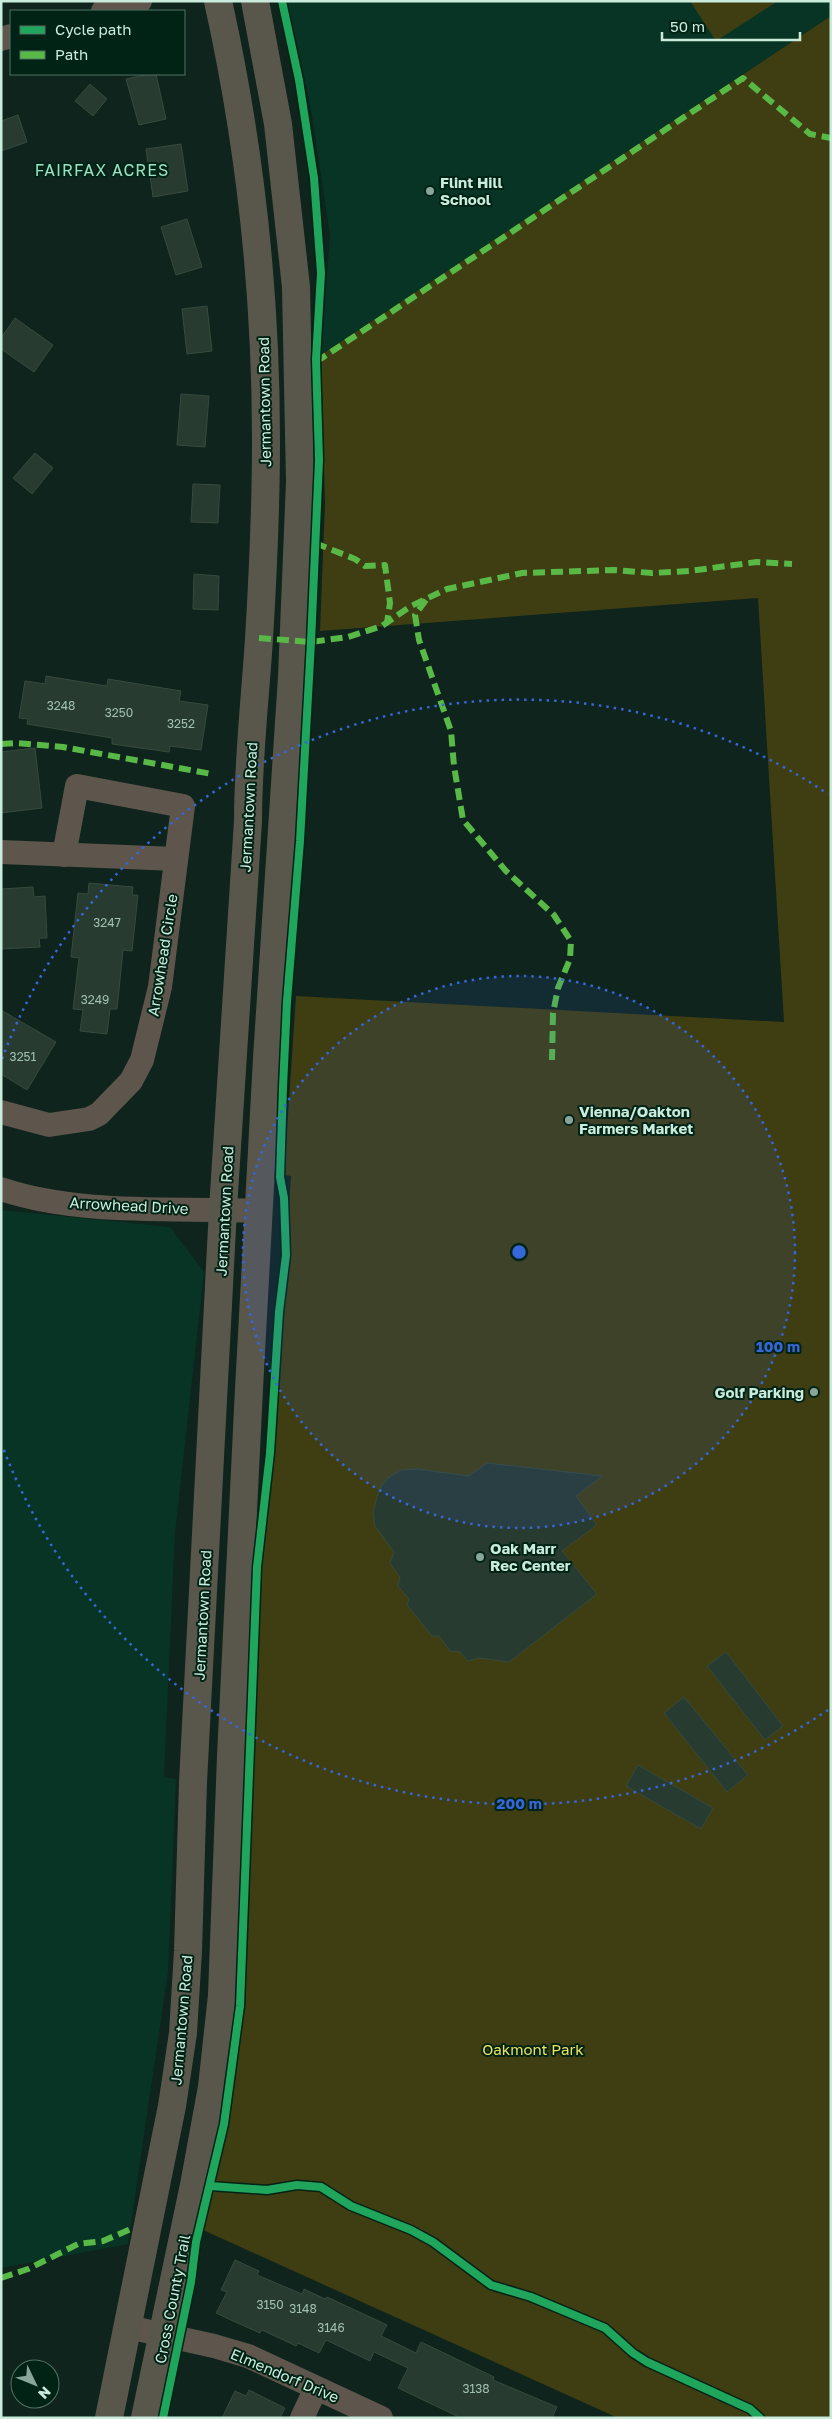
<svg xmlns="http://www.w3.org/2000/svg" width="832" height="2419" viewBox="0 0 832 2419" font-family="'Golos Text',sans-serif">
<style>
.built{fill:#083425}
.green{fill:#3e3e12}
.building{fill:#283b30;stroke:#364a3d}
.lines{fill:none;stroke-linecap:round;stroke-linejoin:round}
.minor{stroke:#5e554c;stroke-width:24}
.major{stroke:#59574c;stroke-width:28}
.quiet{stroke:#58b947;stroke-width:6;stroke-dasharray:12 6;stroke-linecap:butt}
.cycleway-casing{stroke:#002316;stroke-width:11}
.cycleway{stroke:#20a55d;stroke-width:8}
.ring{fill:none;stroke:#3766d9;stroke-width:2.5;stroke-dasharray:2.5 5}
.poi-dot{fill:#88a699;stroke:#002316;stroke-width:2}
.labels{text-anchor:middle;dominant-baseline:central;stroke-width:4;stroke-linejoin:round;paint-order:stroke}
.number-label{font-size:12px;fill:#a1c0b1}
.poi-label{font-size:15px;font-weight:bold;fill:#c9ecdc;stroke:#002316;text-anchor:start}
.street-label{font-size:15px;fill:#c9ecdc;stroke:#002316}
.park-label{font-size:15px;fill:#ede35e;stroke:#002316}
.neighbourhood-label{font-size:16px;letter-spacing:1px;fill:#9ae2c2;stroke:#002316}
.centre{fill:#3766d9;stroke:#002316;stroke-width:2.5}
.ring-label{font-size:15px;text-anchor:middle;font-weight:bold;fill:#3766d9;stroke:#002316;stroke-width:4;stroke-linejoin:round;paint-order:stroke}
</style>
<rect width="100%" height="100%" fill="#0e241c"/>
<g class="built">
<polygon points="287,1 831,1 831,16 321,355 330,235 311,109"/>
<polygon points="1,1210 170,1227 204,1272 175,1533 164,1777 176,1779 168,1972 128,2244 1,2268"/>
</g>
<g class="green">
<polygon points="690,1 778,1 716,41"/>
<polygon points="831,16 831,2418 618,2418 203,2230 224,2124 238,2003 255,1553 273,1452 291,1176 284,1175 296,996 784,1022 758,598 320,631 325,504 321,355"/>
</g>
<g class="building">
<polygon points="150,74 156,74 166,119 139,125 126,79"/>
<polygon points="90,84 107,99 93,116 75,101"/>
<polygon points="18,115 27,142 1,151 1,121"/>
<polygon points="181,144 188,191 153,197 146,149"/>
<polygon points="187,219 202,267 176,275 161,227"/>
<polygon points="207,306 212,351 187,354 182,309"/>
<polygon points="15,318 53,345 34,372 1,349 1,338"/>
<polygon points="181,394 209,396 205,447 177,445"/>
<polygon points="35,453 53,468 32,494 13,478"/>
<polygon points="193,484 220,485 218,523 191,522"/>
<polygon points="194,574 219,576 218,610 193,609"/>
<polygon points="46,676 107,686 108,679 181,691 179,701 208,705 201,750 170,746 169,752 112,744 112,738 27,724 28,719 19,718 25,681 45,684"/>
<polygon points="35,748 42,808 1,813 1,752"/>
<polygon points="89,883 133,887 132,895 138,895 132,951 123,950 117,1009 110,1009 107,1034 80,1031 83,1010 73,1009 79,958 71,957 78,893 88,894"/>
<polygon points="33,887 34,897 45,896 47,938 39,938 40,947 1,949 1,889"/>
<polygon points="1,1010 56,1042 27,1090 1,1074"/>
<polygon points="487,1463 602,1476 576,1496 597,1525 562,1551 597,1594 509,1662 479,1658 468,1661 460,1652 450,1651 439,1636 432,1636 407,1605 409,1599 398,1586 400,1577 390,1563 394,1552 375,1526 373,1512 379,1490 388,1478 401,1470 417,1469 469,1476"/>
<polygon points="726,1652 783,1726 765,1740 707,1666"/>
<polygon points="684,1697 748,1775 727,1792 664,1713"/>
<polygon points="638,1765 713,1808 701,1829 626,1786"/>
<polygon points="235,2260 259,2271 257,2275 302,2294 304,2289 325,2299 327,2297 387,2325 381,2336 416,2353 421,2342 494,2377 493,2380 557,2407 552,2418 461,2418 398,2388 408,2368 374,2352 370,2361 326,2340 319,2353 298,2343 296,2346 262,2330 260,2333 233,2321 216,2313 227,2292 221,2290"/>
<polygon points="249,2390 285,2408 280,2418 222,2418 235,2391 246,2396"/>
</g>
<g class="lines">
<g class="minor">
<polyline points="103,11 140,1"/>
<polyline points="1,39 11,36"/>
<polyline points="1,852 176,859"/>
<polyline points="1,1112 49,1125 89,1119 99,1114 131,1081 142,1060 160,987 183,806 77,786 64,855"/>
<path d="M1,1189C81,1216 176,1207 259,1211"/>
<polyline points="128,2327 214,2346 248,2356 381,2418"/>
<polyline points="302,2418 316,2388"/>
</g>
<g class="major">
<path d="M109,2418L172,2106L183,2033L188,1951L193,1782L223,1209L248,821C248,760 255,700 259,639C263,573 266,506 266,440C266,293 250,145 218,1"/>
<polyline points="145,2418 194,2185 212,2087 222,1995 231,1756 249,1389 267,1058 292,677 300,482 296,287 278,124 255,1"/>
</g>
<g class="quiet">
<polyline points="316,362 743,78 810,134 831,138"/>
<polyline points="315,543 355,559 365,566 385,565 390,603 387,623"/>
<polyline points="426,600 415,615 419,640 451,731 454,766 463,820 506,871 554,915 571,941 570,959 558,988 553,1013 552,1060"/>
<polyline points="259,638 311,642 348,637 382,626 411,606 447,589 522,573 614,570 652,573 689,571 757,562 792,564"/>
<polyline points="1,744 16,743 63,747 212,774"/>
<polyline points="1,2278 28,2269 78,2244 103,2241 131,2229"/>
</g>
<g class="cycleway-casing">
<g id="cycleway">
<polyline points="210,2186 267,2190 297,2185 321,2187 351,2206 411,2230 433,2242 491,2285 531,2297 605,2328 633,2353 647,2362 750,2409 760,2418"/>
<polyline points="163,2418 191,2282 196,2242 224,2124 240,2006 257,1567 270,1453 279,1312 286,1255 284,1198 280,1177 283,1087 287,1001 300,841 311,642 319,460 316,359 321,273 314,178 299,80 282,1"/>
</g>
</g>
<use href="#cycleway" class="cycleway"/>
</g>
<circle cx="519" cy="1252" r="276" fill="#3766d9" fill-opacity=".12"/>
<g class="ring">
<circle cx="519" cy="1252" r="276"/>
<path d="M828 1710A552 552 0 0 1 2 1445M2 1059A552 552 0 0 1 828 794"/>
</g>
<g class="poi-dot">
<circle cx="430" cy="191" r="5"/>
<circle cx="569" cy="1120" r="5"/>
<circle cx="814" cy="1392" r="5"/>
<circle cx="480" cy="1557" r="5"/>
</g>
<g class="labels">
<g class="number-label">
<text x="61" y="705">3248</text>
<text x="119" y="712">3250</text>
<text x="181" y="723">3252</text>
<text x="107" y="922">3247</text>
<text x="95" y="999">3249</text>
<text x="23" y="1056">3251</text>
<text x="270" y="2304">3150</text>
<text x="303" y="2308">3148</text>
<text x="331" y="2327">3146</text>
<text x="476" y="2388">3138</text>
</g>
<g class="poi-label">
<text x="440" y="182">Flint Hill<tspan x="440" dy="17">School</tspan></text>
<text x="579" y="1111">Vienna/Oakton<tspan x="579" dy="17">Farmers Market</tspan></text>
<text x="804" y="1392" text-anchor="end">Golf Parking</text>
<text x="490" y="1548">Oak Marr<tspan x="490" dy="17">Rec Center</tspan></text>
</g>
<g class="street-label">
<text transform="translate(264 402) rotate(-91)">Jermantown Road</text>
<text transform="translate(248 807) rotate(-87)">Jermantown Road</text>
<text transform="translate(162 955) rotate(-81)">Arrowhead Circle</text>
<text transform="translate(129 1205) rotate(3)">Arrowhead Drive</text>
<text transform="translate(224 1211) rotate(-87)">Jermantown Road</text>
<text transform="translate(202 1615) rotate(-87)">Jermantown Road</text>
<text transform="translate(181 2020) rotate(-85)">Jermantown Road</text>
<text transform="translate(172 2299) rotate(-79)">Cross County Trail</text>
<text transform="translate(285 2375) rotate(23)">Elmendorf Drive</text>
</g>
<g class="park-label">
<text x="533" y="2049">Oakmont Park</text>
</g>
<g class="neighbourhood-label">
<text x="102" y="170">FAIRFAX ACRES</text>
</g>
</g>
<circle cx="519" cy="1252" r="8" class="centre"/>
<g class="ring-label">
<text x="778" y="1352">100 m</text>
<text x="519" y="1809">200 m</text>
</g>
<rect width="832" height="2419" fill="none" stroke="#c9ecdc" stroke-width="5"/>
<rect x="10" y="10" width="175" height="65" fill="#002316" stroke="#507365"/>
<rect x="20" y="26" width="25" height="8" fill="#20a55d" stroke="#507365"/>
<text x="55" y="35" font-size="15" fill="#c9ecdc">Cycle path</text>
<rect x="20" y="51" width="25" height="8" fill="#58b947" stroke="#507365"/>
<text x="55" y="60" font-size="15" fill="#c9ecdc">Path</text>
<g transform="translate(35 2384) rotate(133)"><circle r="24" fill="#002316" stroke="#507365"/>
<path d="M0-4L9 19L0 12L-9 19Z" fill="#88a699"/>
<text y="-8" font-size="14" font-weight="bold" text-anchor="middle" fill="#c9ecdc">N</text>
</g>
<path d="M662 32v8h138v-8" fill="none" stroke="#c9ecdc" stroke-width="2.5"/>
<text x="670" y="32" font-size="15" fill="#c9ecdc" stroke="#002316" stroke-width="4" paint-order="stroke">50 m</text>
</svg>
